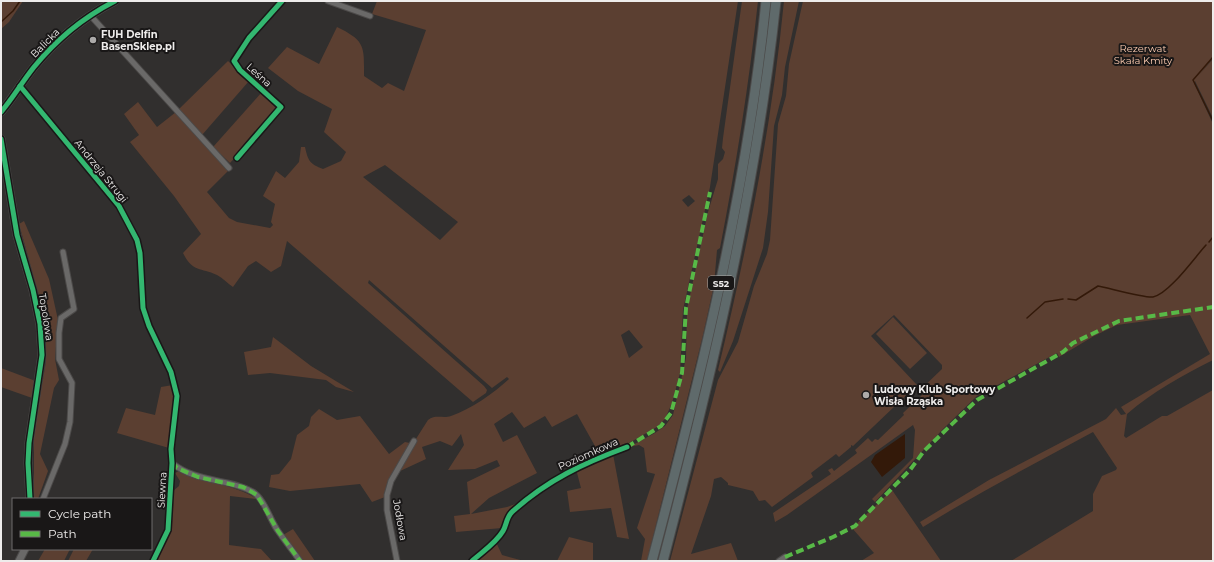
<svg xmlns="http://www.w3.org/2000/svg" width="1214" height="562" viewBox="0 0 1214 562" font-family="Montserrat,sans-serif">
<style>
.green{fill:#5b3f31;fill-rule:evenodd}
.water{fill:#331909}
.lines{fill:none;stroke-linecap:round;stroke-linejoin:round}
.stream{stroke:#331909;stroke-width:1.5}
.street-casing{stroke:#4c4a49;stroke-width:7}
.secondary-casing{stroke:#4c4a49;stroke-width:9}
.highway-casing{stroke:#4c4a49;stroke-width:11}
.street{stroke:#6a6968;stroke-width:5}
.secondary{stroke:#6a6968;stroke-width:7}
.highway{stroke:#5f6a6b;stroke-width:9}
.quiet{stroke:#58b947;stroke-width:4;stroke-dasharray:8 4;stroke-linecap:butt}
.cycleway-casing{stroke:#191717;stroke-width:8}
.cycleway{stroke:#33b770;stroke-width:5}
.poi-dot{fill:#acaaa9;stroke:#191717;stroke-width:1.5}
.labels{text-anchor:middle;dominant-baseline:central;stroke-width:4;stroke-linejoin:round;paint-order:stroke}
.shield{fill:#191717;stroke:#aeacab;stroke-width:1}
.shield-label{font-size:9px;font-weight:bold;fill:#eeeceb}
.poi-label{font-size:10px;font-weight:bold;fill:#eeeceb;stroke:#191717;text-anchor:start}
.street-label{font-size:10px;fill:#eeeceb;stroke:#191717}
.park-label{font-size:10px;fill:#fdccb1;stroke:#191717}
</style>
<rect width="100%" height="100%" fill="#312f2e"/>
<g class="green">
<polygon points="3,1 23,1 9,22 1,29 1,3"/>
<path d="M377,1H738L710,187L683,310L680,373L672,403L665,419L657,427L622,447L600,455L577,414L552,427L545,416L524,428L512,412L494,424L503,442L517,435L537,473L489,498L471,514L507,507L523,501L507,515L502,528L456,532L454,516L470,514L467,482L500,466L497,460L475,469L448,470L464,445L461,434L452,446L440,441L422,447L426,459L398,472L407,453L428,420C436,414 443,419 451,416C471,409 494,393 509,379L507,377L492,388L369,280L368,283L484,386L487,390L486,393L473,402L287,241L281,266L271,272L256,261L248,266L233,287C228,284 223,278 217,275C200,267 193,273 183,253L201,234L174,196L130,142L139,135L124,114L138,102L157,127L176,112L228,171L207,192L229,218L237,222L270,228L273,225L271,222L275,204L263,196L276,171L285,178L299,162L301,147H305C308,161 310,164 323,169L341,161L346,152L324,132L332,109L298,91L268,68L287,47L319,64L337,27C366,41 364,47 364,76L382,88L388,83L404,91L426,30L372,14ZM385,165L458,222L440,240L363,177ZM689,195L695,201L688,207L682,200ZM629,330L643,347L629,358L621,335Z"/>
<path d="M742,1H758C749,84 736,166 720,248L717,250L714,285L703,335L647,561H641L645,539L637,528L655,474L647,472L644,448L639,445L629,447L655,433L665,426L673,415L686,358L687,309L708,212L718,179V164L723,159L725,152L722,148L723,138Z"/>
<path d="M784,1H799L785,67L782,95L774,126L768,212L763,248L733,341L720,372L718,370C747,249 772,125 784,1Z"/>
<path d="M803,1H1213V58L1199,75L1213,59V118L1195,81L1194,83L1213,124V360C1183,375 1152,392 1127,414L1124,436L1126,438L1162,416H1167L1213,390V561H1011L1093,511V494L1102,476L1116,470L1117,468L1093,432C1036,463 978,493 923,527L920,522L989,480L1106,419L1116,408L1121,415L1126,414L1121,407L1210,354L1190,315L1117,325L1094,336L1059,357L1057,353L977,396L944,428L875,502L872,499L913,458L915,430L913,425L787,515L775,522L773,513L831,474L828,470L832,468L834,471L857,453L855,450L868,438L872,442L875,439L878,440L904,415L903,413L922,395L919,391L942,369V365L894,315L871,336L917,385L853,446L851,445V447L839,457L836,454L811,473L813,477L772,507L765,500L759,501L753,491L728,485V483L721,477L714,479L711,496L691,554L731,543L738,561H670L718,380L738,342L754,286L767,254L770,240L778,124L786,96L789,64Z"/>
<polygon points="228,61 249,81 202,135 178,110"/>
<polygon points="262,92 275,104 277,108 274,115 230,163 213,147"/>
<polygon points="24,221 49,279 58,320 55,359 59,380 54,388 40,454 48,471 38,499 34,499 34,434 46,361 46,333 40,299 19,224"/>
<polygon points="893,317 927,353 910,369 876,334"/>
<polygon points="273,337 311,366 354,392 336,387 326,380 270,373 248,375 244,352 271,347"/>
<polygon points="1,368 33,380 35,382 32,398 1,387"/>
<polygon points="173,385 175,398 169,448 117,433 126,408 155,415 161,387"/>
<polygon points="319,409 337,420 360,416 389,454 405,442 410,443 390,480 385,497 372,502 360,484 290,491 269,487 271,475 279,474 291,459 297,435 309,426 311,417"/>
<polygon points="613,454 627,529 629,539 617,537 611,508 570,512 567,491 581,488 576,469"/>
<path d="M179,471C204,483 234,484 257,499L230,496L229,545L261,549L272,561H155L170,529L173,491L179,486L180,481L175,473Z"/>
<polygon points="892,490 941,561 861,561 874,553 852,528"/>
<polygon points="293,529 315,561 303,561 283,535"/>
<polygon points="569,537 593,543 593,561 557,561"/>
<polygon points="496,542 502,555 524,561 474,561"/>
<polygon points="45,549 70,549 64,561 38,561"/>
<polygon points="74,549 93,549 86,561 68,561"/>
</g>
<polygon class="water" points="905,434 905,458 882,477 871,462 875,455"/>
<g class="lines">
<g class="stream">
<polyline points="1,22 13,11 20,1"/>
<polyline points="1213,57 1193,80 1213,121"/>
<polyline points="1209,242 1213,237"/>
<path d="M1068,299L1076,300L1098,286C1109,288 1144,298 1153,297C1169,294 1195,257 1206,245"/>
<polyline points="1027,318 1045,302 1063,299"/>
</g>
<g class="street-casing">
<g id="street">
<polyline points="328,1 370,16"/>
<polyline points="90,15 229,168"/>
<polyline points="20,86 119,206 137,240 140,253 143,308 149,326 171,372 177,396 171,449 172,463 168,530 153,561"/>
<polyline points="237,158 281,107 240,70 234,61 249,38 282,1"/>
<path d="M172,463C196,483 229,478 253,492C265,500 270,520 278,531C285,541 293,551 300,561"/>
<polyline points="43,499 65,444 70,422 72,383 59,359 59,333 61,318 74,309 63,252"/>
<polyline points="397,561 387,510 387,495 391,481 414,441"/>
<path d="M472,561C482,552 496,543 503,531C507,524 506,518 512,512C547,480 584,463 627,447"/>
<polyline points="779,561 785,557"/>
</g>
</g>
<g class="secondary-casing">
<g id="secondary">
<path d="M1,112C13,98 22,82 34,67C56,40 84,17 115,1"/>
<polyline points="1,139 17,235 33,290 40,324 42,355 29,443 28,463 30,499"/>
<polyline points="19,561 25,549"/>
</g>
</g>
<g class="highway-casing">
<g id="highway">
<path d="M652,561C701,376 747,191 766,1"/>
<path d="M663,561C711,376 756,191 776,1"/>
</g>
</g>
<use href="#street" class="street"/>
<use href="#secondary" class="secondary"/>
<use href="#highway" class="highway"/>
<g class="quiet">
<polyline points="627,447 661,426 671,413 682,373 686,308 710,192"/>
<polyline points="172,462 177,468 198,477 243,487 257,495 278,531 300,561"/>
<polyline points="785,557 833,537 855,526 910,470 924,451 977,400 1063,352 1073,343 1119,321 1213,307"/>
</g>
<g class="cycleway-casing">
<g id="cycleway">
<polyline points="20,86 119,206 137,240 140,253 143,308 149,326 171,372 177,396 171,449 172,463 168,530 153,561"/>
<path d="M1,112C13,98 22,82 34,67C56,40 84,17 115,1"/>
<polyline points="1,139 17,235 33,290 40,324 42,355 29,443 28,463 30,499"/>
<polyline points="237,158 281,107 240,70 234,61 249,38 282,1"/>
<path d="M472,561C482,552 496,543 503,531C507,524 506,518 512,512C547,480 584,463 627,447"/>
</g>
</g>
<use href="#cycleway" class="cycleway"/>
</g>
<g class="poi-dot">
<circle cx="93" cy="40" r="4"/>
<circle cx="866" cy="395" r="4"/>
</g>
<g class="labels">
<rect class="shield" x="708" y="276" width="26" height="14" rx="3"/>
<g class="shield-label">
<text x="721" y="283">S52</text>
</g>
<g class="poi-label">
<text x="101" y="34">FUH Delfin<tspan x="101" dy="12">BasenSklep.pl</tspan></text>
<text x="874" y="389">Ludowy Klub Sportowy<tspan x="874" dy="12">Wisła Rząska</tspan></text>
</g>
<g class="street-label">
<text transform="translate(45 43) rotate(-45)">Balicka</text>
<text transform="translate(259 75) rotate(42)">Leśna</text>
<text transform="translate(101 171) rotate(51)">Andrzeja Strugi</text>
<text transform="translate(46 317) rotate(81)">Topolowa</text>
<text transform="translate(588 454) rotate(-24)">Poziomkowa</text>
<text transform="translate(162 490) rotate(-87)">Siewna</text>
<text transform="translate(400 520) rotate(80)">Jodłowa</text>
</g>
<g class="park-label">
<text x="1143" y="48">Rezerwat<tspan x="1143" dy="12">Skała Kmity</tspan></text>
</g>
</g>
<rect width="1214" height="562" fill="none" stroke="#eeeceb" stroke-width="4"/>
<rect x="12" y="498" width="140" height="52" fill="#191717" stroke="#6e6c6c"/>
<rect x="20" y="511" width="20" height="6" fill="#33b770" stroke="#6e6c6c"/>
<text x="48" y="518" font-size="12" fill="#eeeceb">Cycle path</text>
<rect x="20" y="531" width="20" height="6" fill="#58b947" stroke="#6e6c6c"/>
<text x="48" y="538" font-size="12" fill="#eeeceb">Path</text>
</svg>
